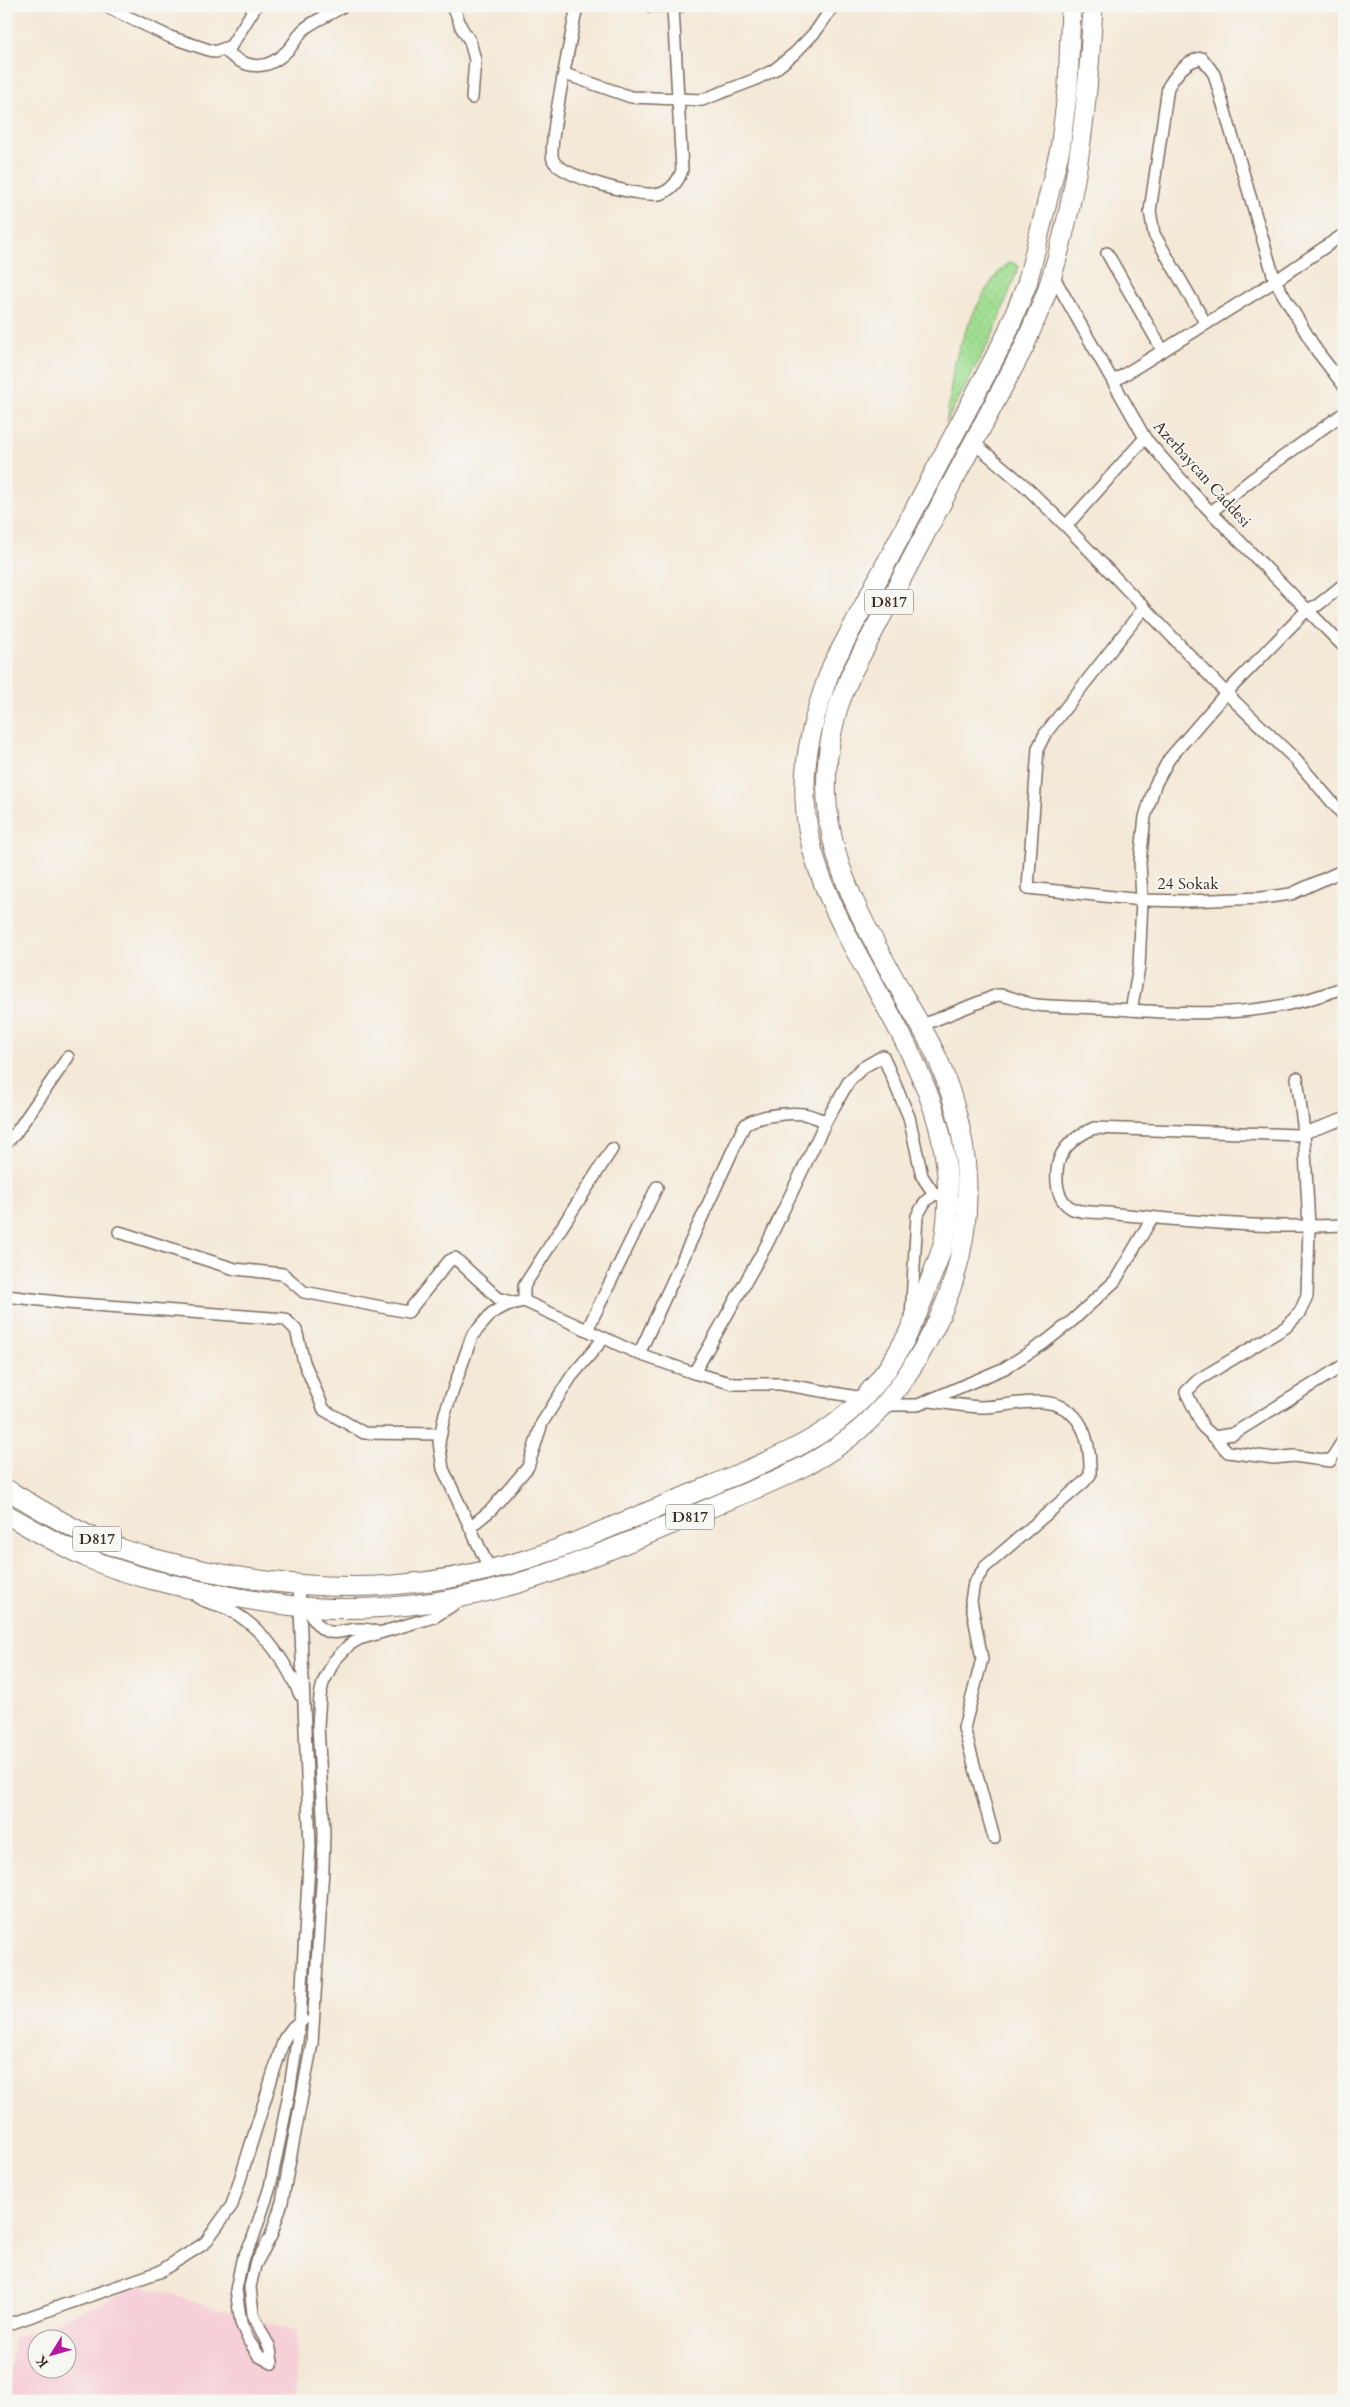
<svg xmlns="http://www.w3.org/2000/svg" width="1350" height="2407" viewBox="0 0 1350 2407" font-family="Cardo,serif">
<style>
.built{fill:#f6cfd8;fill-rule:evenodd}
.grass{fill:url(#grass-dots);stroke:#6e8458}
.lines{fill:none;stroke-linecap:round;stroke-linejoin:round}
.minor-casing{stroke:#7c6c5e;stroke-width:14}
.trunk-casing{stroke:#7c6c5e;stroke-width:21}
.minor{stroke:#fff;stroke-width:11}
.trunk{stroke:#fff;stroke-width:19}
.labels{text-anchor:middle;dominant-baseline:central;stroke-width:4;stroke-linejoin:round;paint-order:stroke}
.shield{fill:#f6f6f2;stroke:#73675e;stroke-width:1}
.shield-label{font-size:15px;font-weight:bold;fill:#3b2a1e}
.street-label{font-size:16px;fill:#3b2a1e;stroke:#f6f6f2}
</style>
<defs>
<pattern id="grass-dots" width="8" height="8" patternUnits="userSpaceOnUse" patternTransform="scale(1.25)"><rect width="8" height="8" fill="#a0de92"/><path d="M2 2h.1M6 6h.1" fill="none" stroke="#8bbf7d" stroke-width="1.8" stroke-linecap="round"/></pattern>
</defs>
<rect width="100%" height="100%" fill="#f6f6f2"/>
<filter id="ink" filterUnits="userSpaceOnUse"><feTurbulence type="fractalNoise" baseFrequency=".02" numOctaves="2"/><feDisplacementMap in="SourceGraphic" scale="10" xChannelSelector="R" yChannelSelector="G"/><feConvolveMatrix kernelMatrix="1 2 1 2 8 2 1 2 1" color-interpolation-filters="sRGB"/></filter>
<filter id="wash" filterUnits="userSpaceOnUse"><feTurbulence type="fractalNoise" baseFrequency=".0096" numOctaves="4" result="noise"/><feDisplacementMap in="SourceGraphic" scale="20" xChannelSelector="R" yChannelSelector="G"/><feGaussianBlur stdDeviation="1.12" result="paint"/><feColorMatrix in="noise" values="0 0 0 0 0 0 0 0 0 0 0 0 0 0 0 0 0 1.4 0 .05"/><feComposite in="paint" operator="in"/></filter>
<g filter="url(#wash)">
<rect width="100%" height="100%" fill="#f4e8d6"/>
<path class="built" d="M143,2286L297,2331L295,2401H6L14,2338ZM38,2340H68V2370H38Z"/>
<path class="grass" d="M1011,262L1019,266L995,330L946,423C950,400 951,373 958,351C967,326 988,275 1011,262Z"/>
</g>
<g filter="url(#ink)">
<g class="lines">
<g class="minor-casing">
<g id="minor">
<polyline points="105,6 170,37 215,52 231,46 256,6"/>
<polyline points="450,6 456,13 461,27 470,41 475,60 472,98"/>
<path d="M577,6C573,29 547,146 553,160C560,177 647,200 663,193C673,188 679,180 682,170L673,8"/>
<polyline points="650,6 681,6"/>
<path d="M224,49C245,70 267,72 288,50C294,44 297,37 302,31C313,20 331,15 343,6"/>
<polyline points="565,74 631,97 702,100 754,80 774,70 795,53 816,31 833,6"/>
<polyline points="1107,253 1163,351"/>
<polyline points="1052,274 1145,438 1201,502 1344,647"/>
<path d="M1206,324L1154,234L1150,211L1168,87C1177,73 1185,61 1202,58L1214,74L1275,281L1317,351L1344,386"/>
<polyline points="1114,381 1275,281 1344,234"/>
<polyline points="974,443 1025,486 1066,526 1226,693 1294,758 1344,816"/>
<polyline points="1211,512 1251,480 1344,413"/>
<polyline points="1066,526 1145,438"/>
<polyline points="1144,608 1045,734 1038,748 1028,888 1142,900 1188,901 1261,898 1291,894 1344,870"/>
<polyline points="1131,1010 1139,968 1142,900 1140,862 1145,817 1155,785 1169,759 1226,693 1308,609 1318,605 1344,584"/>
<path d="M920,1026L997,995C1011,995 1023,1004 1037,1005C1059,1007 1081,1007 1102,1008C1184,1014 1266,1020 1344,987"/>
<polyline points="1297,1078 1304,1132 1309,1227 1307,1296 1300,1312 1286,1327 1198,1380 1186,1392 1203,1427 1214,1437 1233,1434 1344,1365"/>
<path d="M1344,1119L1298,1135L1094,1128C1076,1136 1058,1149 1057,1171C1056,1184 1058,1200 1071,1208C1079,1213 1098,1212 1108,1213C1185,1221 1266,1229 1344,1225"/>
<polyline points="6,1143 15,1134 68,1057"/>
<polyline points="119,1232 235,1269 283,1274 304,1292 408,1312 449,1261 455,1258 498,1298 514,1303"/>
<polyline points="6,1296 66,1303 285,1319 296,1330 304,1362 324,1410 364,1433 441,1434"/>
<polyline points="524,1301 524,1286 612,1149"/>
<polyline points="911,1318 917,1216 925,1202 934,1194"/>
<polyline points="587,1330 657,1187"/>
<path d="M639,1354L744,1126C753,1116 789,1112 803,1114C811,1115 818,1119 826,1121"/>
<polyline points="694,1373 734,1384 781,1384 863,1398"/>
<path d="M930,1401C946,1403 963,1406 980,1407C1000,1407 1021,1401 1041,1402C1083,1404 1091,1441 1090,1475L1084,1482L985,1567L974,1583L971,1601L982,1659L964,1728L994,1838"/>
<polyline points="884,1405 918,1405 1005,1368 1044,1343 1072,1321 1115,1281 1152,1218"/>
<polyline points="1214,1437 1228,1452 1274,1458 1294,1456 1330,1461 1344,1439"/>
<polyline points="470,1527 491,1510 528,1467 542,1423 571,1377 604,1338"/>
<polyline points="490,1570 443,1469 439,1442 445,1413 472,1336 492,1313 507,1305 524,1301 639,1354 694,1373 767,1244 826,1121 849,1081 862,1068 883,1056 909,1117 922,1176 934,1194 952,1198"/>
<path d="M196,1596C204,1603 219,1604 228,1609C263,1628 285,1659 300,1695"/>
<path d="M307,1607C329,1654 343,1619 377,1632"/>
<polyline points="6,2325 159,2272 205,2243 232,2205 284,2039 293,2027 303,2020"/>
<polyline points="272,2363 270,2349 253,2314 250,2287 255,2265 271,2236 282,2202 312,2043 323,1868 324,1832 318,1726 320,1696 323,1683 334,1661 349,1645 359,1639 434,1617 459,1601"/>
<polyline points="272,2363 259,2356 249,2341 241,2323 236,2290 242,2260 252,2241 270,2187 289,2094 300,2021 310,1846 299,1586"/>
</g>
</g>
<g class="trunk-casing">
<g id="trunk">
<path d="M6,1489C36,1507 65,1525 96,1539C133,1555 173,1564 212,1572C339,1597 451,1591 573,1543C620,1523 668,1504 715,1484C756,1466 802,1449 837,1422C879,1390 906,1345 924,1297C930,1278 940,1259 944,1240C965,1122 899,1035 848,937C826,894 806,848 805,799C803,753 816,708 832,666L1005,338L1027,284L1060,149L1068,87L1071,6"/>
<path d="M6,1514C34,1530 61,1546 90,1559C127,1575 168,1584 207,1592C244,1599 281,1606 319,1608C409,1612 498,1595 581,1561C630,1542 678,1522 726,1501C768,1484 813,1466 849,1438C874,1419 895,1394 912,1367C975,1270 984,1169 939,1062C929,1038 914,1015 902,993C850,898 806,827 836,715C839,701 846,688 851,674L1024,347C1031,329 1040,310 1047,291C1078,199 1088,102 1093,6"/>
</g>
</g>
<use href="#minor" class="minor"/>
<use href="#trunk" class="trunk"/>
</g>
</g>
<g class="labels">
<g class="shield">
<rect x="865" y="589.5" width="48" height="25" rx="4"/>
<rect x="666" y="1504.5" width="48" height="25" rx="4"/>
<rect x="73" y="1526.5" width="48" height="25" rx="4"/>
</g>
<g class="shield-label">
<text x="889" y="602">D817</text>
<text x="690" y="1517">D817</text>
<text x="97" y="1539">D817</text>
</g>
<g class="street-label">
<text transform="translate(1202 474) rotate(48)">Azerbaycan Caddesi</text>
<text x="1188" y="884">24 Sokak</text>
</g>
</g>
<rect width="1350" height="2407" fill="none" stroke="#f6f6f2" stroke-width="25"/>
<g transform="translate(52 2354) rotate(233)"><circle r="24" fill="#f6f6f2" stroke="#aba49d"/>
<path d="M0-4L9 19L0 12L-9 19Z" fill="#b5179e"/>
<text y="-8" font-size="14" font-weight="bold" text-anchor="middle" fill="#3b2a1e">K</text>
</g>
</svg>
